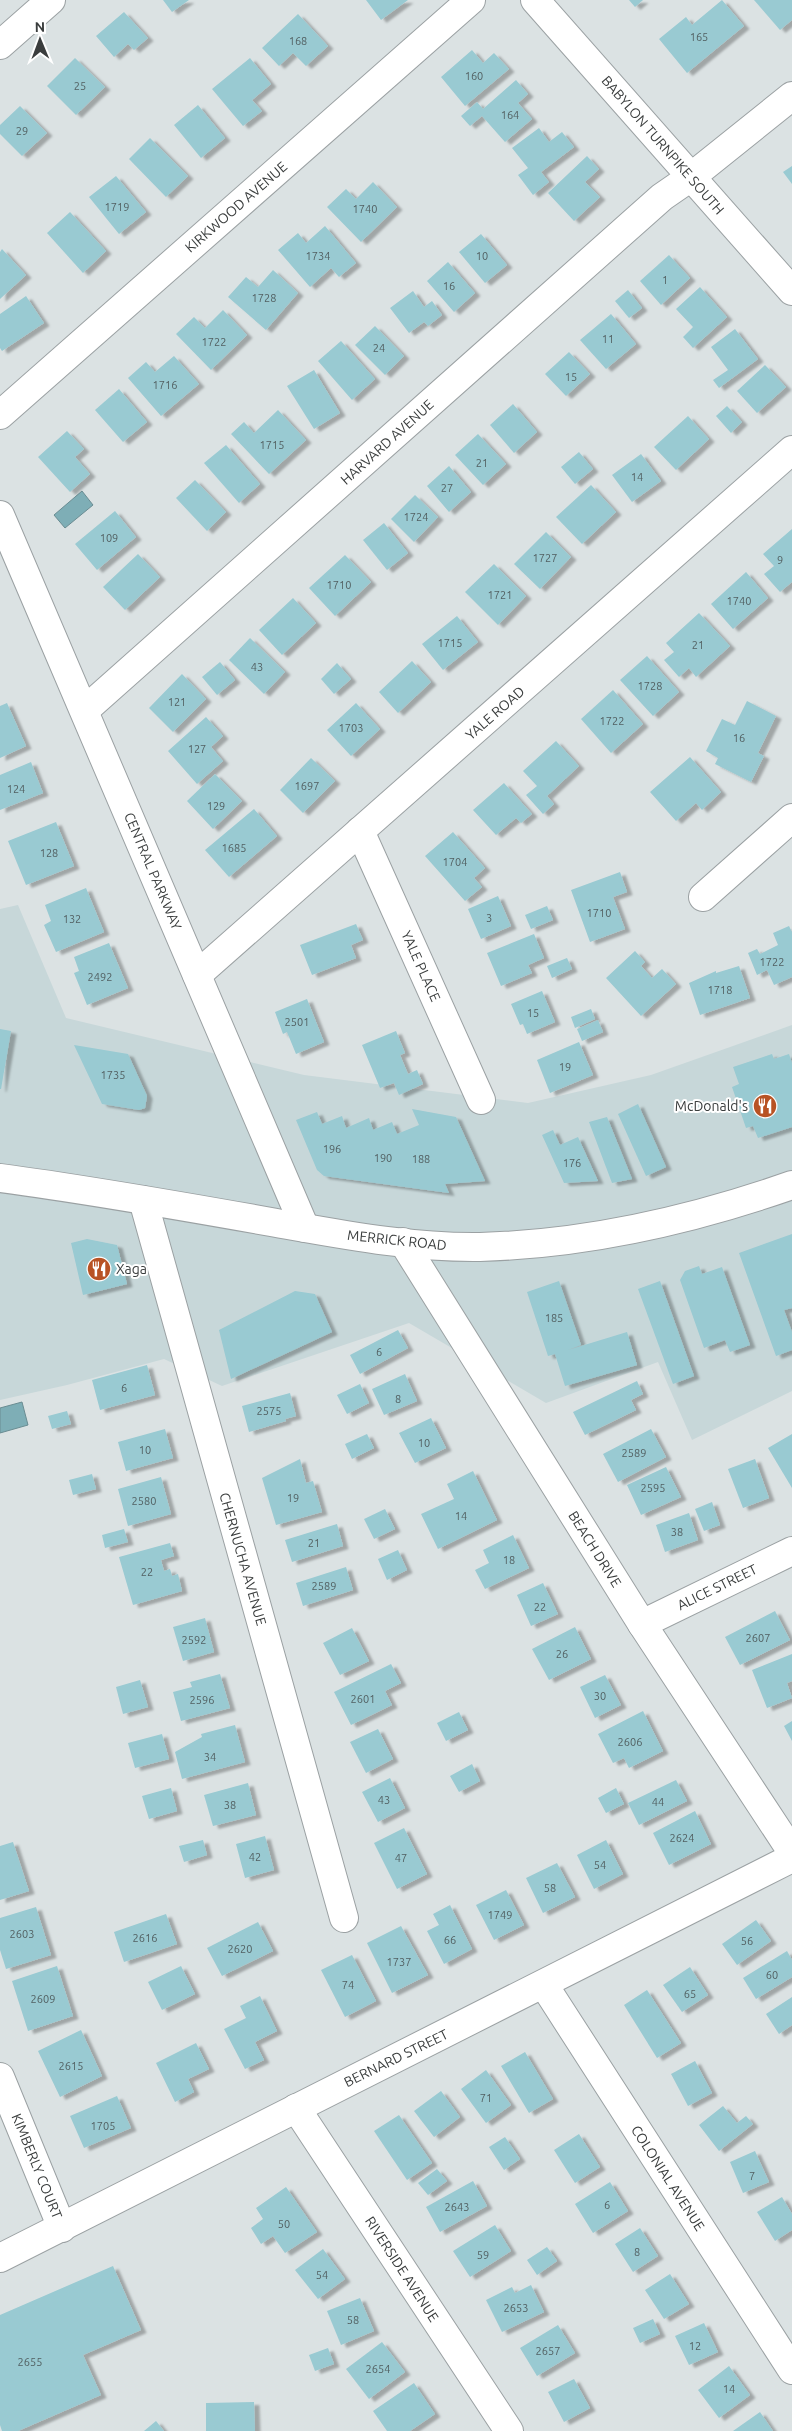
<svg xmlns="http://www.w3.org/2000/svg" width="792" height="2431" viewBox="0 0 792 2431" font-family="Ubuntu,sans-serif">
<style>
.built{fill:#c7d7d9}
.water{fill:#7eaeb6;stroke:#6a8c92}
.building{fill:#99cad2;filter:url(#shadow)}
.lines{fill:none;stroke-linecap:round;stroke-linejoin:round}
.minor-casing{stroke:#9ba1a3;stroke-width:30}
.major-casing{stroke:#9ba1a3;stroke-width:30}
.minor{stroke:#fff;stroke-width:28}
.major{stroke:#fff;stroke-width:28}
.labels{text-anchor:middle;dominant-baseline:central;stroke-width:4;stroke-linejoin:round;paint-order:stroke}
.number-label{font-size:11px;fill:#526062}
.street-label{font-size:14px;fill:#3a3d3d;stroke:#fff}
.poi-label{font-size:14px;fill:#3a3d3d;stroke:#fff;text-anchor:end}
</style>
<defs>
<filter id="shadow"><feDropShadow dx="5.5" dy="3" stdDeviation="1" flood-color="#0004"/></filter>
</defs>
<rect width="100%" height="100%" fill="#dbe2e3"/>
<polygon class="built" points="18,905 66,1018 304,1075 528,1103 651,1075 792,1025 792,1391 692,1440 658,1362 546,1403 409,1323 222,1386 164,1359 67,1385 0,1400 0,909"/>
<g class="water">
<polygon points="82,491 93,505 65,528 54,515"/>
<polygon points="22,1402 28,1425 0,1433 0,1408"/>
</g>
<g class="building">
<polygon points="163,0 189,0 172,12"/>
<polygon points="366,0 408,0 381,20"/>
<polygon points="629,0 643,0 635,7"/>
<polygon points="722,0 744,26 687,73 659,39 686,17 692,25"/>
<polygon points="754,0 792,0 792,20 780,30"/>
<polygon points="124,12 148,38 134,50 128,44 114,57 96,36"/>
<polygon points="298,14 328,46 306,66 293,53 279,66 262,48"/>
<polygon points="472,50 483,63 494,53 509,69 465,106 441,77"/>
<polygon points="75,58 105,87 76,115 47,86"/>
<polygon points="250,58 271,84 252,100 262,111 243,126 212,89"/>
<polygon points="516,80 528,94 518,103 532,119 505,142 482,116 470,126 461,116 477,102 483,109"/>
<polygon points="198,105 225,138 201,158 174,125"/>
<polygon points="20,106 47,133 22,156 0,134 0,125"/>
<polygon points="539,128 549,142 562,132 574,147 541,172 549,182 533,195 518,175 528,168 512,148"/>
<polygon points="150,138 188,176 166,197 129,159"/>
<polygon points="587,156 599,169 585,182 600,197 574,221 548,193"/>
<polygon points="792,166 792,184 783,172"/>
<polygon points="116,176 146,212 119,234 89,197"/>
<polygon points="373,182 397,207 361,242 327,207 346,189 356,199"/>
<polygon points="70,212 106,251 83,273 47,233"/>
<polygon points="325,226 356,263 339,277 331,268 310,287 278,250 298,233 306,243"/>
<polygon points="481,234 507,265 485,283 459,252"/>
<polygon points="2,249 26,275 0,299 0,252"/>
<polygon points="669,255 690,278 661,305 640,281"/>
<polygon points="448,262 475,293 454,312 427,281"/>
<polygon points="273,270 298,293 266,330 228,297 246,277 258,287"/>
<polygon points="700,287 727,317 693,348 683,337 693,327 676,309"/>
<polygon points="628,290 642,308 629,318 615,301"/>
<polygon points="413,291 424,307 432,301 442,315 428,326 424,322 409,333 390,308"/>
<polygon points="26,296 44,323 2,351 0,348 0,314"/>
<polygon points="223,310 247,335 211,370 176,334 194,317 205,328"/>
<polygon points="611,314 636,344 606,369 580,340"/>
<polygon points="375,326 404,356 385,375 355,345"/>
<polygon points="735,329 758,359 719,388 713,380 728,370 711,347"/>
<polygon points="341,341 375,379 352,400 318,361"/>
<polygon points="569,352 590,374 566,396 545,374"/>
<polygon points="174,356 199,384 161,416 128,378 146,362 155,372"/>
<polygon points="765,365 786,387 757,413 737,391"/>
<polygon points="314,370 340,413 314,429 287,386"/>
<polygon points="119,389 147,422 123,442 95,410"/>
<polygon points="513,404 537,432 514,453 490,425"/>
<polygon points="727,406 742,422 731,433 716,416"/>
<polygon points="278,410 306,440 269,474 231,434 244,422 254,433"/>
<polygon points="688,416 709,439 676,470 654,447"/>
<polygon points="67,431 84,449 75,457 90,474 70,492 38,457"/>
<polygon points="478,434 506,464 483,485 455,455"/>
<polygon points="226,445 260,484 239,503 204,463"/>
<polygon points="579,452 593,469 575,484 561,467"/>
<polygon points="641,454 661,481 632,502 612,475"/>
<polygon points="449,466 471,492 449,512 427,486"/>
<polygon points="195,480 226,512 207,531 176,498"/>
<polygon points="591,485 616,512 582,544 556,517"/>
<polygon points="415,495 438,517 414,542 391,519"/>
<polygon points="115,511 136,537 97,570 75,544"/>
<polygon points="384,523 408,553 387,570 363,540"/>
<polygon points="792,529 792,582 780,592 764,574 774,566 763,554"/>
<polygon points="546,532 571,557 540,589 514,564"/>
<polygon points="138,554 160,577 125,610 103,587"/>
<polygon points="345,555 371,582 335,616 309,588"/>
<polygon points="494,564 526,596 498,625 465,592"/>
<polygon points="746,572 768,598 733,629 711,604"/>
<polygon points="293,598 316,623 282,655 259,630"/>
<polygon points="699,613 730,646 696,677 689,668 679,677 664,660 674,652 666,643"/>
<polygon points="457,616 478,642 443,670 422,644"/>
<polygon points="250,638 285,672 264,694 229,660"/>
<polygon points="647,656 679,692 653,716 620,680"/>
<polygon points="412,661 431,682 398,713 379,692"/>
<polygon points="220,662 235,680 217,695 202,677"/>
<polygon points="337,663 351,679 334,694 321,679"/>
<polygon points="182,674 206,699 173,732 149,708"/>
<polygon points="613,690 643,724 611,753 581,719"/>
<polygon points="747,701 776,716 758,753 764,756 751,782 715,764 718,758 706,751 722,719 735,725"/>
<polygon points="7,703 26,746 0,758 0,706"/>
<polygon points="356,703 380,729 351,756 327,730"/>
<polygon points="206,717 223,736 211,747 223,761 197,784 168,751"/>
<polygon points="556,741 579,766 547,796 554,804 543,814 526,795 537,786 523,771"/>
<polygon points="690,757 721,792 702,810 696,803 676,821 650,792"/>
<polygon points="311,758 335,781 303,813 280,790"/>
<polygon points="31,762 43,793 0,810 0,775"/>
<polygon points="215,774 242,801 213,829 187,801"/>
<polygon points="504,783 532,814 521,823 516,818 496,835 473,810"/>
<polygon points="254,809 277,836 229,877 205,850"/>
<polygon points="56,822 74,866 26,885 8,841"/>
<polygon points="453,832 485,868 474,878 482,887 465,901 425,856"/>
<polygon points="620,872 627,892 613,897 625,929 590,942 571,890"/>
<polygon points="86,888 104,932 56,952 44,925 51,921 45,905"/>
<polygon points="498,896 511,926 481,939 468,909"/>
<polygon points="547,906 553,920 531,929 525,915"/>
<polygon points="356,924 363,940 351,945 356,958 312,975 300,945"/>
<polygon points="789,926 792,932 792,977 774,985 767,970 757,975 748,953 757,949 760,954 778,945 773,933"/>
<polygon points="534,934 544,958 528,965 532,973 501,986 487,953"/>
<polygon points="109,943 128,988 87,1005 74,973 79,971 74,957"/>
<polygon points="635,951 645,962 641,966 652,978 662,969 676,984 641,1016 606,978"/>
<polygon points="567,958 572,969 552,978 547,966"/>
<polygon points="739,966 750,998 700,1015 689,983 716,971 716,973"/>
<polygon points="542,991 555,1022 527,1034 523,1024 520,1025 511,1004"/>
<polygon points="307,999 324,1042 296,1054 287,1032 283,1034 275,1012"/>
<polygon points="591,1009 595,1019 575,1028 571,1017"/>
<polygon points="598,1020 603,1032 582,1041 577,1029"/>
<polygon points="0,1029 11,1031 1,1089 0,1089"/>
<polygon points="396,1031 405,1053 400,1055 408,1074 417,1070 423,1084 399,1095 394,1083 380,1088 362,1045"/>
<polygon points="579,1042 593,1075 550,1093 537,1060"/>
<polygon points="74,1045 128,1054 147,1096 145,1108 139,1110 102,1104"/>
<polygon points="772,1054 774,1059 789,1054 792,1063 792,1127 758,1138 753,1126 746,1128 732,1087 739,1084 733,1067"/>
<polygon points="638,1104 666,1167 646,1176 618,1114"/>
<polygon points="412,1109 456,1117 485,1181 445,1184 449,1193 324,1176 317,1170 296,1120 317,1112 322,1124 342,1116 346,1128 369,1118 373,1130 392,1122 397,1134 419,1125"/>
<polygon points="607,1117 632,1179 612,1183 589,1122"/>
<polygon points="553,1130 560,1145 578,1137 598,1181 564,1183 542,1135"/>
<polygon points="792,1234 792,1308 784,1310 792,1332 792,1350 776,1356 739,1253"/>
<polygon points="87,1239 117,1245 127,1284 83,1295 71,1243"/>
<polygon points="699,1266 702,1274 722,1267 750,1345 730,1352 725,1340 704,1348 680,1280 685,1271"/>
<polygon points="559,1281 581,1345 568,1350 627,1332 637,1365 565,1386 555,1354 548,1356 527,1292"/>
<polygon points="660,1281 694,1376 673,1384 638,1289"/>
<polygon points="295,1291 315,1294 332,1332 231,1379 219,1330"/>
<polygon points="398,1330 408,1348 360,1374 350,1355"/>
<polygon points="147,1365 155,1395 100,1410 92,1380"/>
<polygon points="405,1374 417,1401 384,1415 372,1389"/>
<polygon points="637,1381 643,1394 631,1400 636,1410 585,1435 573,1412"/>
<polygon points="360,1384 369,1403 347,1414 337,1395"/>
<polygon points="290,1393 296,1416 285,1419 286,1421 249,1432 242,1406"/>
<polygon points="67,1411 71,1424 52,1429 48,1416"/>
<polygon points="431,1418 446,1448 415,1463 399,1433"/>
<polygon points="165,1429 173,1458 126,1471 118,1442"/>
<polygon points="651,1429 666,1457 618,1482 603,1454"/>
<polygon points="367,1434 374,1448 352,1459 345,1444"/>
<polygon points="792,1434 792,1488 768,1448"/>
<polygon points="300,1459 306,1483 313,1481 322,1512 276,1525 262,1478"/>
<polygon points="755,1459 769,1498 743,1508 728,1469"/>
<polygon points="666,1467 681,1497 641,1515 627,1485"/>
<polygon points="473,1471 497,1520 438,1549 421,1514 454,1499 447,1484"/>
<polygon points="92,1474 96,1489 73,1495 69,1480"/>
<polygon points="161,1477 171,1514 128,1526 118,1489"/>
<polygon points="712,1502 720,1525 704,1531 695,1509"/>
<polygon points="385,1509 395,1529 374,1539 364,1519"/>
<polygon points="689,1513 698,1540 665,1552 656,1525"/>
<polygon points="337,1524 343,1546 292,1562 285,1540"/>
<polygon points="124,1529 128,1542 105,1548 102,1535"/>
<polygon points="513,1535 529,1568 485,1589 475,1570 489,1563 483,1550"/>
<polygon points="170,1543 174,1556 161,1560 164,1571 170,1569 172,1576 178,1574 182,1591 133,1605 119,1557"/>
<polygon points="398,1550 407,1570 387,1580 378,1559"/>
<polygon points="346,1567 353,1590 303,1606 296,1583"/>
<polygon points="543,1583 558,1614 531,1626 517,1595"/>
<polygon points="775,1611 790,1640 740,1665 725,1637"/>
<polygon points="205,1618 214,1652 183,1661 173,1627"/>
<polygon points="575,1627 591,1659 549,1680 532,1649"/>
<polygon points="352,1628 369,1661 340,1675 323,1643"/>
<polygon points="792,1654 792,1681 787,1683 792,1698 767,1708 752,1670"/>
<polygon points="391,1664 401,1683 385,1691 392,1705 351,1725 334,1692"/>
<polygon points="220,1674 230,1708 181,1721 173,1692 192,1687 190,1682"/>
<polygon points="605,1675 621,1705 595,1718 580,1687"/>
<polygon points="140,1680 148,1707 123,1714 116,1687"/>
<polygon points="643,1711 663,1751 629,1768 624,1758 613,1763 598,1734"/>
<polygon points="459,1712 468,1730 446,1741 437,1723"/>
<polygon points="792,1721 792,1741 784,1726"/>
<polygon points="235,1725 245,1762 182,1779 175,1752 202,1737 201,1734"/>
<polygon points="378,1729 393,1759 366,1773 350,1742"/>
<polygon points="162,1734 169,1759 135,1768 128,1743"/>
<polygon points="472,1764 480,1781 459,1792 450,1776"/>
<polygon points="390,1778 405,1808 378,1822 362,1792"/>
<polygon points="676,1780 687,1801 639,1825 628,1803"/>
<polygon points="248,1783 256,1815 213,1826 204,1795"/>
<polygon points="171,1788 177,1811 149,1819 142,1796"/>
<polygon points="616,1788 624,1804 606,1813 598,1798"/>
<polygon points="695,1811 711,1844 669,1865 653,1833"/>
<polygon points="404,1828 427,1874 397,1889 374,1843"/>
<polygon points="265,1836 274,1870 245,1878 236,1844"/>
<polygon points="203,1840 207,1855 184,1862 179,1846"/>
<polygon points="606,1840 623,1874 594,1889 577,1855"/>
<polygon points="13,1842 29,1891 0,1900 0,1846"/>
<polygon points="557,1863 575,1897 543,1913 526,1878"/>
<polygon points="506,1890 524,1925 494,1940 476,1905"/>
<polygon points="450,1905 472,1949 444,1964 427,1931 439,1925 433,1914"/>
<polygon points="36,1907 51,1955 6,1969 0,1950 0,1918"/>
<polygon points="166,1914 177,1944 124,1962 114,1932"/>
<polygon points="756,1920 771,1941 737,1965 722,1944"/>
<polygon points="258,1922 273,1951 222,1976 207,1948"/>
<polygon points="401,1926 428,1975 392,1993 367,1943"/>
<polygon points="787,1951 792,1960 792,1977 756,1999 743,1978"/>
<polygon points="352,1955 376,2001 345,2017 321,1970"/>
<polygon points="57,1966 73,2016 28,2031 12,1981"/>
<polygon points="181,1966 195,1994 162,2010 148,1982"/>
<polygon points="690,1967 708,1995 682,2012 663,1985"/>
<polygon points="647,1990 681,2043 657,2058 624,2005"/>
<polygon points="260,1996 277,2031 255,2042 264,2060 245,2069 224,2029 246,2018 240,2006"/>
<polygon points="792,1997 792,2025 779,2034 766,2014"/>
<polygon points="81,2030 102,2076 60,2097 38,2051"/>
<polygon points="196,2043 209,2069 188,2079 194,2092 175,2102 156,2063"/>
<polygon points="525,2052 553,2099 529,2113 501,2066"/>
<polygon points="695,2061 712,2093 688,2106 671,2074"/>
<polygon points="486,2070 511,2105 486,2123 461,2089"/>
<polygon points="441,2091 460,2117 434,2137 414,2111"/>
<polygon points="117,2096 131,2128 84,2148 70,2116"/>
<polygon points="723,2106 737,2123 746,2116 753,2124 719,2151 699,2125"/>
<polygon points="399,2115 432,2163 407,2180 374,2131"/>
<polygon points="579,2134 600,2167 575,2183 554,2150"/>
<polygon points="505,2137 520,2159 504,2170 489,2147"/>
<polygon points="755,2151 769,2182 743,2193 730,2162"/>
<polygon points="437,2169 447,2181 428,2195 418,2183"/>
<polygon points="473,2181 487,2206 440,2232 426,2207"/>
<polygon points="610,2182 628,2211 593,2233 575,2204"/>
<polygon points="286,2187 317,2232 285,2253 273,2236 261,2244 251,2228 263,2219 256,2208"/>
<polygon points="782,2197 792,2214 792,2230 775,2241 757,2212"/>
<polygon points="495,2225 511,2251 470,2277 453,2251"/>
<polygon points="640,2228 658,2256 633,2272 615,2244"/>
<polygon points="547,2247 557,2261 537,2275 527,2260"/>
<polygon points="323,2249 345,2279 318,2299 295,2270"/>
<polygon points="113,2266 141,2330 83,2355 101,2395 18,2431 2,2431 0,2425 0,2315"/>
<polygon points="670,2274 689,2304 664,2319 645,2290"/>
<polygon points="531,2285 544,2312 502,2332 486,2300 512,2287 515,2293"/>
<polygon points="360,2298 374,2331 341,2345 327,2311"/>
<polygon points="653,2319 660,2334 640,2343 633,2328"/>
<polygon points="704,2323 718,2352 689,2365 675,2336"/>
<polygon points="558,2325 575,2353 537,2376 520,2348"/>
<polygon points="382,2342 405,2372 369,2399 346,2369"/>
<polygon points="328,2348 334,2364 315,2371 309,2355"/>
<polygon points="729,2366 750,2395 719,2418 698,2390"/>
<polygon points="574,2379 590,2408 564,2422 548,2392"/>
<polygon points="414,2383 435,2414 410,2431 387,2431 373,2411"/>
<polygon points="254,2402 255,2431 206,2431 206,2403"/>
<polygon points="760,2412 773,2431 733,2431"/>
<polygon points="156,2421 164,2431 144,2431"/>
</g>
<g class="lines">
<g class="minor-casing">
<g id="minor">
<polyline points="0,45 51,0"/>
<polyline points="0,415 471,0"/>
<polyline points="0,515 305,1228"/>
<polyline points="85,710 662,197 691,177 792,96"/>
<polyline points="360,831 481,1100"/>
<polyline points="703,897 792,818"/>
<polyline points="197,975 792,450"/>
<polyline points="143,1200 344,1918"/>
<polyline points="403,1242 642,1624 792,1852"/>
<polyline points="642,1624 792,1551"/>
<polyline points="544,1985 792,2370"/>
<polyline points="0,2077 62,2228"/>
<polyline points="296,2108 509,2431"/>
<polyline points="0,2258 792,1858"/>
</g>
</g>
<g class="major-casing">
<g id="major">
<polyline points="535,0 792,291"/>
<path d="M0,1178C91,1190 181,1206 271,1222C340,1234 410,1248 480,1247C586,1244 692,1220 792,1185"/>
</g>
</g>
<use href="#minor" class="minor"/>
<use href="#major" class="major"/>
</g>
<defs>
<g id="restaurant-disc" transform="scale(1.25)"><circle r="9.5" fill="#b85324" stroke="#fff"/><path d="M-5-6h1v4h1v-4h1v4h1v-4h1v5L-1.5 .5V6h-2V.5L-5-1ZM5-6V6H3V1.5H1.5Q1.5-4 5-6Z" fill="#fff"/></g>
</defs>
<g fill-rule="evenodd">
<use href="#restaurant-disc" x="765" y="1106"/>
<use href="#restaurant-disc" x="99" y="1269"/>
</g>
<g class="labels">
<g class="number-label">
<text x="699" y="37">165</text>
<text x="298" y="41">168</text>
<text x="474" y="76">160</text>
<text x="80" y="86">25</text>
<text x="510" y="115">164</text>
<text x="22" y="131">29</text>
<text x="117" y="207">1719</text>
<text x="365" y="209">1740</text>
<text x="318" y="256">1734</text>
<text x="482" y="256">10</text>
<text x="665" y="280">1</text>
<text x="449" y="286">16</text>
<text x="264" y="298">1728</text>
<text x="608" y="339">11</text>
<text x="214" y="342">1722</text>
<text x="379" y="348">24</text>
<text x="571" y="377">15</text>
<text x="165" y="385">1716</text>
<text x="272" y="445">1715</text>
<text x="482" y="463">21</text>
<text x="637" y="477">14</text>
<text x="447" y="488">27</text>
<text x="416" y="517">1724</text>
<text x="109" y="538">109</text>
<text x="545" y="558">1727</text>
<text x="780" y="560">9</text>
<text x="339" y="585">1710</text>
<text x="500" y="595">1721</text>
<text x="739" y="601">1740</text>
<text x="450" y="643">1715</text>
<text x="698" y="645">21</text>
<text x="257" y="667">43</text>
<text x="650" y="686">1728</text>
<text x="177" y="702">121</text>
<text x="612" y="721">1722</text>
<text x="351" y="728">1703</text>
<text x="739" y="738">16</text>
<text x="197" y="749">127</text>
<text x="307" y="786">1697</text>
<text x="16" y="789">124</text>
<text x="216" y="806">129</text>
<text x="234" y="848">1685</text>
<text x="49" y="853">128</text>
<text x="455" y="862">1704</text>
<text x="599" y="913">1710</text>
<text x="489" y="918">3</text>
<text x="72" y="919">132</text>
<text x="772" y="962">1722</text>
<text x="100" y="977">2492</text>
<text x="720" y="990">1718</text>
<text x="533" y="1013">15</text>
<text x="297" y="1022">2501</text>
<text x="565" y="1067">19</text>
<text x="113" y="1075">1735</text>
<text x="332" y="1149">196</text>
<text x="383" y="1158">190</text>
<text x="421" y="1159">188</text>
<text x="572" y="1163">176</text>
<text x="554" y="1318">185</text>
<text x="379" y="1352">6</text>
<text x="124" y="1388">6</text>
<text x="398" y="1399">8</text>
<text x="269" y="1411">2575</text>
<text x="424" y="1443">10</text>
<text x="145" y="1450">10</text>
<text x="634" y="1453">2589</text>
<text x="653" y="1488">2595</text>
<text x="293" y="1498">19</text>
<text x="144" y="1501">2580</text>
<text x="461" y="1516">14</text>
<text x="677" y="1532">38</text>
<text x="314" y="1543">21</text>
<text x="509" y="1560">18</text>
<text x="147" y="1572">22</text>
<text x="324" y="1586">2589</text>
<text x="540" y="1607">22</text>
<text x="758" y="1638">2607</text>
<text x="194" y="1640">2592</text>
<text x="562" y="1654">26</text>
<text x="600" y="1696">30</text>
<text x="363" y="1699">2601</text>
<text x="202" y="1700">2596</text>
<text x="630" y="1742">2606</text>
<text x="210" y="1757">34</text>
<text x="384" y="1800">43</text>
<text x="658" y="1802">44</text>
<text x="230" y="1805">38</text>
<text x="682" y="1838">2624</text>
<text x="255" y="1857">42</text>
<text x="401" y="1858">47</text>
<text x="600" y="1865">54</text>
<text x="550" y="1888">58</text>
<text x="500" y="1915">1749</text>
<text x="22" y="1934">2603</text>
<text x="145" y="1938">2616</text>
<text x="450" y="1940">66</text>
<text x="747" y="1941">56</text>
<text x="240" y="1949">2620</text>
<text x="399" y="1962">1737</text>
<text x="772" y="1975">60</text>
<text x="348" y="1985">74</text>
<text x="690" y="1994">65</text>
<text x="43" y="1999">2609</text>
<text x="71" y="2066">2615</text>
<text x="486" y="2098">71</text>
<text x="103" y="2126">1705</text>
<text x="752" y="2176">7</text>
<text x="607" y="2205">6</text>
<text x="457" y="2207">2643</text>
<text x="284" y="2224">50</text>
<text x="637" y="2252">8</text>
<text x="483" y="2255">59</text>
<text x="322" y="2275">54</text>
<text x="516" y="2308">2653</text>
<text x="353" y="2320">58</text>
<text x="695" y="2346">12</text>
<text x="548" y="2351">2657</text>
<text x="30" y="2362">2655</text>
<text x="378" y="2369">2654</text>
<text x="729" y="2389">14</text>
</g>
<g class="street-label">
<text transform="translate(663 145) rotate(49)">BABYLON TURNPIKE SOUTH</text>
<text transform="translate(236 207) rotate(-41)">KIRKWOOD AVENUE</text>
<text transform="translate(387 442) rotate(-42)">HARVARD AVENUE</text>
<text transform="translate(495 713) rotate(-41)">YALE ROAD</text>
<text transform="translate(153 871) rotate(67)">CENTRAL PARKWAY</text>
<text transform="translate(421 966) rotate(66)">YALE PLACE</text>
<text transform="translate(397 1240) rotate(6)">MERRICK ROAD</text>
<text transform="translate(595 1549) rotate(58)">BEACH DRIVE</text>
<text transform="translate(243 1559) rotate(74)">CHERNUCHA AVENUE</text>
<text transform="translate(717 1587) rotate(-26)">ALICE STREET</text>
<text transform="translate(396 2058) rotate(-26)">BERNARD STREET</text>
<text transform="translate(37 2166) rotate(68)">KIMBERLY COURT</text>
<text transform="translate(668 2178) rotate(57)">COLONIAL AVENUE</text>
<text transform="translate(402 2269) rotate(57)">RIVERSIDE AVENUE</text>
</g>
<g class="poi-label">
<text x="748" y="1106">McDonald's</text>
<text x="116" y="1269" text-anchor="start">Xaga</text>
</g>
</g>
<g transform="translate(40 40) rotate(359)" stroke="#ffffff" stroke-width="4" paint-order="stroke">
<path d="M0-4L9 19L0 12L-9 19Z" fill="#3a3d3d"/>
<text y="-8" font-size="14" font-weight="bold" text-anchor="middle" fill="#3a3d3d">N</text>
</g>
</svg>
